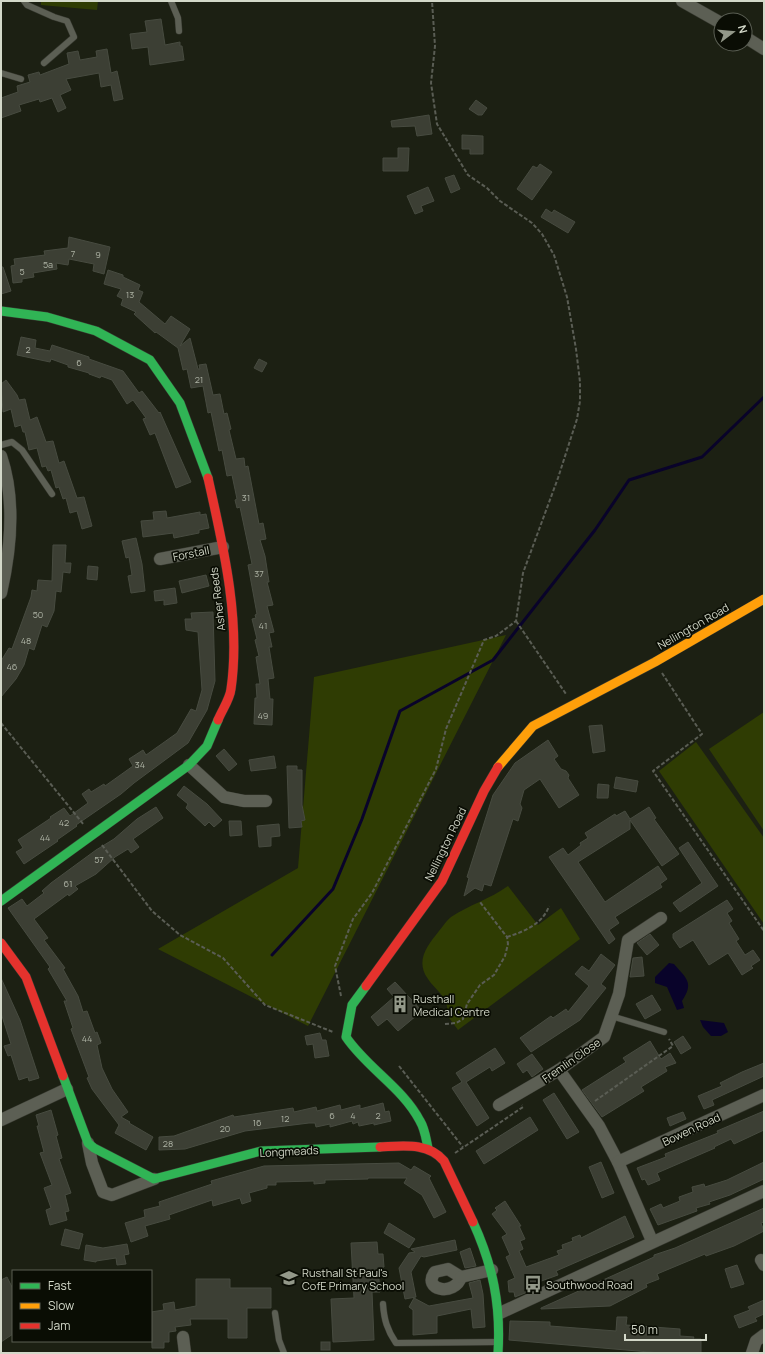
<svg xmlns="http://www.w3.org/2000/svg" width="765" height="1354" viewBox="0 0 765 1354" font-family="Manrope,sans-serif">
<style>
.green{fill:#2f3c03}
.water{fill:#09032a}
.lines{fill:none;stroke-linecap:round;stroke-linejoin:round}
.stream{stroke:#09032a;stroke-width:3}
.building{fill:#3c3f34;stroke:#474b40}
.lane-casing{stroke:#383a31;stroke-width:7}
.street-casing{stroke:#383a31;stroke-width:13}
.fast-casing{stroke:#383a31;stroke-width:10}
.slow-casing{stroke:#383a31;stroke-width:10}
.jam-casing{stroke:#383a31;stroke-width:10}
.path{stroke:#5a5d54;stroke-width:2;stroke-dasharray:4 2;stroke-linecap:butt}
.lane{stroke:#5c5f54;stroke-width:6}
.street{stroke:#5c5f54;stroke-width:12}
.fast{stroke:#30b455;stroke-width:9}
.slow{stroke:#ff9f0a;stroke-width:9}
.jam{stroke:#e5322d;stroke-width:9}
.labels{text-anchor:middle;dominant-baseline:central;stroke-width:3.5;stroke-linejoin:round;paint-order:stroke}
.number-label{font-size:9px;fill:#adb2a4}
.street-label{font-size:11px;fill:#d3d8c9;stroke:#0a0d04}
.poi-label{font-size:11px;fill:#d3d8c9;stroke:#0a0d04;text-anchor:start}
</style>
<rect width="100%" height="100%" fill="#1c2013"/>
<g class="green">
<polygon points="41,1 98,1 97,10 41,5"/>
<polygon points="506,635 308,1026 158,949 298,868 314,677"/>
<polygon points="764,712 764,831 709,749"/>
<polygon points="696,742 764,838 764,924 659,771"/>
<path d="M508,886L538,925L561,908L580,939L458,1030L447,1015C450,998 436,991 428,979C415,961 427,946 439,931C443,926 447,920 451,917C469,905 490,899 508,886Z"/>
</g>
<g class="water">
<path d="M669,963L674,964C687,979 694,983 682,1001L684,1008L677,1010L667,987L655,983V977Z"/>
<polygon points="700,1020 724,1023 728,1032 721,1036 711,1036 703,1027"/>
</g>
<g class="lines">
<polyline class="stream" points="272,955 333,889 362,819 400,711 493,660 595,530 629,480 702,457 764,397"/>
</g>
<g class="building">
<polygon points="161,19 165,45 180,42 180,46 182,46 184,60 150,65 148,47 132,49 130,34 147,32 145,21"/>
<polygon points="107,49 111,73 117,71 123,99 114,101 111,85 101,87 99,73 66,79 71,90 60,95 66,108 58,112 52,98 40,102 39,99 19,105 21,111 1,118 1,98 18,92 17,86 30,82 28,75 39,72 40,75 69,64 67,53 78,51 80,60 97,57 96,51"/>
<polygon points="476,100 487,108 482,115 478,115 469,109"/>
<polygon points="429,115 432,134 417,136 415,126 392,127 391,121"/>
<polygon points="462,135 483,136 483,154 470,154 470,149 462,149"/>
<polygon points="398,148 409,148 408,171 383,171 383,158 398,158"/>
<polygon points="540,164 552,172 532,200 517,189 533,166 537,168"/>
<polygon points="454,175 460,189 451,193 445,178"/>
<polygon points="428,187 434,201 421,206 423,211 415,214 407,196"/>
<polygon points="546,209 552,213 554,210 575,222 568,233 541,217"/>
<polygon points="69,237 110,247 104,274 93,271 94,264 69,259 68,265 56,263 57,269 33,273 34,277 22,279 22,282 13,283 11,266 15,265 14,259 45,255 44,251 68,248"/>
<polygon points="1,267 3,267 11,291 1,294"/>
<polygon points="108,270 123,275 123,277 140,285 138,290 143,292 139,302 165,324 171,316 190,329 180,346 190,338 198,369 200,369 199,365 206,364 213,395 220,394 224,414 227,413 231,429 229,430 236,459 244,458 245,467 248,466 259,524 263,523 266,539 260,540 265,556 269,582 267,582 273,605 267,606 274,632 269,633 272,647 269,647 274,678 268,679 270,699 273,699 272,725 254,724 255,698 257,698 256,684 260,684 256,657 259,656 255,640 257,639 252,619 256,618 255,615 257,614 248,565 252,564 240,507 237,508 235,500 237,499 232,475 227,476 222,450 219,451 211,412 208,413 203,386 191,388 187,369 183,370 178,348 156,332 155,333 134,314 136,312 121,305 123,299 117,296 121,289 104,284"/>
<polygon points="21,337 36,340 35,348 50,351 52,345 89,357 89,359 123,371 139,393 142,391 159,413 160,412 191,482 176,488 155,433 150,435 143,419 146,418 133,400 127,404 112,380 101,376 100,378 89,374 89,373 68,367 68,365 51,359 50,362 17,355"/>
<polygon points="259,359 267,363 262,372 254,368"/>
<polygon points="6,380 17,395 19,400 25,399 30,420 37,417 46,442 53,441 59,463 64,461 77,498 84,497 92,526 82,529 77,511 70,513 66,498 63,499 59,487 56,488 51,470 48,471 46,466 42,467 37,448 29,450 25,432 23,432 21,425 15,427 11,409 3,412 1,384"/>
<polygon points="166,511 167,518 200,512 200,515 206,514 209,528 199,530 199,533 174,538 173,533 143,537 141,521 154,520 153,512"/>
<polygon points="136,538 142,564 145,591 131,593 128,576 132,575 129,557 126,558 122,541"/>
<polygon points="53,545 66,545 65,563 71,563 70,573 63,572 61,592 56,591 54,611 47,627 42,625 34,650 29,648 24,665 16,679 1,697 1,661 9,648 12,649 31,597 32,590 37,591 38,580 52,581"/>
<polygon points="88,566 98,567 97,580 87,579"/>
<polygon points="206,575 209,586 182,593 179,581"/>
<polygon points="175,588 177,603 164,605 164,600 155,601 154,591"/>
<polygon points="213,612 215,681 207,710 188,743 134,783 121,794 76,825 77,826 57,840 58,841 24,864 16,852 23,848 18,840 51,818 50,817 64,808 70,816 88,803 82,794 89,789 91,792 104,784 105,786 133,766 129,759 143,750 146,755 163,743 177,733 191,709 196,711 202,690 198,632 186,630 185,619 192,619 191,613"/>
<polygon points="602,725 605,751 593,753 589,726"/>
<polygon points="548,740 558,756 554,759 561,769 566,771 569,775 568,778 579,795 559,808 540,779 524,790 520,804 522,808 518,821 513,819 491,886 484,884 482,891 475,888 464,896 469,878 467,877 493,795 515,763"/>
<polygon points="224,749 237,764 229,771 216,756"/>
<polygon points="274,756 276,768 251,771 249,760"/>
<polygon points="287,766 297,766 297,770 302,770 302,805 305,820 301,821 302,827 289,828"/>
<polygon points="616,777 638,781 636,792 614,788"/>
<polygon points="598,784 609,785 608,798 597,798"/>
<polygon points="184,786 207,804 222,820 214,827 209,822 205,826 186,808 188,804 177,795"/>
<polygon points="156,807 163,818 133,839 139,847 131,853 128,849 115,857 96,874 75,886 78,889 69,896 68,894 34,919 48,938 44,940 65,968 63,969 78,996 83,1012 87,1011 95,1033 97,1032 101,1043 97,1045 102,1068 112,1089 128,1112 121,1117 130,1122 129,1123 153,1137 146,1150 115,1133 119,1125 92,1089 87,1078 89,1077 71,1029 73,1028 64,1001 67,1001 48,969 50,967 8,908 22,899 27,906 44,893 42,891 51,883 96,850 114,839 137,819"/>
<polygon points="649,807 656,818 654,819 679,854 662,866 630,820 630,829 578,862 605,902 658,866 667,879 660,884 662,887 615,917 619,923 609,930 615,939 609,944 549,857 563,848 568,855 581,845 580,843 588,838 585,833 615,814 616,816 625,811 630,819"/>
<polygon points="229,821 241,821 242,835 230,836"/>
<polygon points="279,824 280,836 271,837 271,846 259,847 257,826"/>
<polygon points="688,842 718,886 680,912 673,903 702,883 679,848"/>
<polygon points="727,900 733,909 727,913 732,921 729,923 739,939 736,941 745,955 753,950 760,960 751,966 753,968 742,975 728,953 709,965 693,940 680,948 673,938 673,934"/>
<polygon points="650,934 659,945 647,955 637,943"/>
<polygon points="601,954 615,965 601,984 606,988 580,1020 531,1052 520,1038 551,1016 553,1018 566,1009 568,1012 589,986 575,974 582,966 589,971"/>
<polygon points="642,957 644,976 630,977 633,958"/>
<polygon points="1,978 20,1020 39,1078 29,1081 28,1077 19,1080 11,1055 8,1056 4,1046 11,1044 1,1013"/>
<polygon points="395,982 422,1011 398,1031 387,1019 378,1026 371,1017 394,997 387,989"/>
<polygon points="652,995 661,1010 645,1019 636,1004"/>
<polygon points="320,1033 322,1040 326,1040 329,1056 315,1058 313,1044 307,1045 305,1036"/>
<polygon points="683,1036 691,1048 681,1054 674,1042"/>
<polygon points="650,1041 661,1059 670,1053 676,1063 665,1067 667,1071 641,1087 644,1091 602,1117 582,1090 626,1062 623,1058"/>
<polygon points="495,1048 505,1063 492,1071 490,1067 466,1082 489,1118 477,1126 452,1088 462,1082 456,1073"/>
<polygon points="532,1054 543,1069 532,1077 527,1070 523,1073 517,1064"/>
<polygon points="764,1063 764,1076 712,1100 714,1105 704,1109 698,1096 722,1086 720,1083 742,1072"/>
<polygon points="554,1093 579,1132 567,1139 543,1100"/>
<polygon points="383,1103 385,1112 389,1111 391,1121 374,1125 374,1123 359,1126 358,1122 353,1124 352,1121 330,1127 330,1124 316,1127 315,1123 309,1123 245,1131 185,1149 159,1150 159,1137 174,1136 233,1115 234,1117 293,1108 294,1112 316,1107 317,1111 340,1105 341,1110 360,1105 360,1109"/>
<polygon points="51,1110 58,1135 56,1136 62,1158 59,1159 71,1193 65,1195 69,1211 65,1212 67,1220 50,1225 46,1210 51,1208 44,1188 52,1185 40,1153 44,1152 37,1126 39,1126 36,1115"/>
<polygon points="764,1111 764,1130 734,1144 731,1139 714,1147 715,1148 657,1173 660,1180 648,1185 645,1179 642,1180 637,1168 666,1157 665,1154 718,1133 717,1131"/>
<polygon points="683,1112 686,1119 670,1126 667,1118"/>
<polygon points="530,1117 538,1130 484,1164 476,1151"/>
<polygon points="601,1162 614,1193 602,1198 589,1167"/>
<polygon points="764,1162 764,1179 730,1195 709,1202 710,1204 696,1208 697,1211 658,1225 650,1209 661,1204 663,1208 680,1201 679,1197 693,1192 692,1187 704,1184 705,1187 727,1180"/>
<polygon points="399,1163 411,1170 414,1166 431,1176 429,1178 446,1212 434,1218 422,1195 404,1183 407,1178 368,1178 368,1179 325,1180 325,1183 314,1184 314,1181 276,1182 276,1185 267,1185 267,1188 249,1193 251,1201 242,1204 240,1198 213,1206 212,1200 169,1215 170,1219 145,1226 148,1236 131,1242 125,1223 145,1217 144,1210 160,1206 159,1202 212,1184 211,1181 264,1166"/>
<polygon points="505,1201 521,1226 519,1226 525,1239 520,1241 523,1249 519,1251 526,1267 559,1255 557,1251 563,1249 562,1245 573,1241 572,1238 580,1235 581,1238 625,1216 634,1237 556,1271 558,1275 533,1284 535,1289 515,1297 514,1292 509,1292 508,1281 515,1278 506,1257 510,1255 502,1237 507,1234 492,1214 497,1210 495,1208"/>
<polygon points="764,1208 764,1222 761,1223 764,1231 734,1246 706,1256 705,1254 657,1274 659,1279 646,1284 647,1287 610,1306 541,1309 541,1308 654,1257 654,1255 675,1248"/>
<polygon points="389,1223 415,1239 409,1248 384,1233"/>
<polygon points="65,1229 83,1234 79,1249 61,1245"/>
<polygon points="455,1240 457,1250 424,1257 421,1256 411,1272 416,1297 405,1299 399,1268 409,1253 415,1252 411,1249"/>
<polygon points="377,1242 378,1254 383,1254 384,1267 378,1268 380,1292 372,1292 374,1340 333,1342 331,1299 354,1298 351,1243"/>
<polygon points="127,1244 129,1254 124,1255 126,1264 117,1265 116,1258 96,1261 96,1262 84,1260 86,1245 103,1248"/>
<polygon points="470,1248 476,1266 465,1268 460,1252"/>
<polygon points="737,1265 744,1284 731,1288 725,1269"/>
<polygon points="7,1277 13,1289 13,1334 1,1342 1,1280"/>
<polygon points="196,1279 230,1279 230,1288 271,1288 271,1308 247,1308 247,1338 228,1338 228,1319 190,1319 191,1325 175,1327 176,1331 169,1332 169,1342 164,1342 164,1348 152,1348 151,1312 164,1310 163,1304 174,1302 175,1310 196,1306"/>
<polygon points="480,1280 483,1294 485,1327 473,1328 471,1309 437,1316 437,1333 413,1335 413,1310 409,1307 414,1298 429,1306 473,1298 469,1283"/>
<polygon points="764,1300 764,1314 755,1318 757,1321 739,1328 734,1316 750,1310 748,1307"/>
<polygon points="617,1317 627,1317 626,1325 680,1329 680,1336 694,1337 693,1339 701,1339 701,1353 661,1353 509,1340 510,1321 550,1322 550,1326 616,1331"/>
<rect x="321" y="1342" width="9" height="8"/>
</g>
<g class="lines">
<g class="lane-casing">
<g id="lane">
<polyline points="24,1 27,5 54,17 67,21 74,37 44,63"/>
<polyline points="171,1 178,18 179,31"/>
<polyline points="1,73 21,79"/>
<polyline points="1,445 12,442 22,450 52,494"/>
<polyline points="611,1016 664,1032"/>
<path d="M383,1304C384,1319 387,1330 396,1343L498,1342"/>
<polyline points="275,1313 279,1340 284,1353"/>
</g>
</g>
<g class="street-casing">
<g id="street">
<polyline points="682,1 721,23"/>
<polyline points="745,37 764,49"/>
<path d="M1,456C16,500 11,549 1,593"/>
<polyline points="160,559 223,547"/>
<polyline points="189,765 224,797 244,801 266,801"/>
<polyline points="559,1070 599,1126 618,1162 652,1241"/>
<polyline points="499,1105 559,1070 604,1037 619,994 628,940 661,918"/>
<polyline points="1,1120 67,1089"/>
<polyline points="88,1143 92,1163 103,1192 112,1195 154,1179"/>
<polyline points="618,1162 764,1095"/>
<polyline points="761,1260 764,1265"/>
<path d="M448,1269L461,1277C455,1297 421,1290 435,1272Z"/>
<polyline points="461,1277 492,1270"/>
<polyline points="500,1313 764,1191"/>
<polyline points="183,1337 185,1353"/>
<polyline points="752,1353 756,1341 764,1335"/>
</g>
</g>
<g class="fast-casing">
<g id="fast">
<polyline points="1,311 47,317 96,331 150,360 180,403 208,478"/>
<polyline points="1,901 189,765 207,746 218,720"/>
<path d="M366,986L352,1005L346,1037C367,1068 403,1088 420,1121C425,1129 426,1139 428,1148"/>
<polyline points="63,1076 88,1143 94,1148 154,1179 261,1151 380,1147"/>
<path d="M473,1222C493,1266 501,1305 498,1353"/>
</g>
</g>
<g class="slow-casing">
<polyline id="slow" points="498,767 533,726 655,662 764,599"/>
</g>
<g class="jam-casing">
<g id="jam">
<path d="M208,478C223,545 241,620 231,689C230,699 222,710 218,720"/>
<polyline points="1,943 26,977 63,1076"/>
<polyline points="366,986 442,881 484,791 498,767"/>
<path d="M380,1147C403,1146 428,1142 444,1161L473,1222"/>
</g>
</g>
<g class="path">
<polyline points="516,621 566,694"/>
<polyline points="662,673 702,734 653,771 764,931"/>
<polyline points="1,723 84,825"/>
<polyline points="102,845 152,911 180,935 223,958 265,1005 333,1032"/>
<path d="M507,937C523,932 543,924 549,906"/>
<polyline points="341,996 335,966 353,919 372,893 436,769 446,729 484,640 496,636 516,621 523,573 558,478 577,419 580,401 580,382 576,349 567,297 554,255 542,234 532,223 500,201 487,188 468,175 437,124 431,83 435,46 432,1"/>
<polyline points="445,1024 456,1023 463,1019 467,1004 480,985 494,975 505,956 508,944 507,937 480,902"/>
<polyline points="399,1066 463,1147"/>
<polyline points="595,1101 673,1046 669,1039"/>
<polyline points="455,1153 523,1107 522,1105"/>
</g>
<use href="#lane" class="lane"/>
<use href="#street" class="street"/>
<use href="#fast" class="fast"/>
<use href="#slow" class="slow"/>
<use href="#jam" class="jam"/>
</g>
<defs>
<g id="building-bare" transform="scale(1.38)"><path d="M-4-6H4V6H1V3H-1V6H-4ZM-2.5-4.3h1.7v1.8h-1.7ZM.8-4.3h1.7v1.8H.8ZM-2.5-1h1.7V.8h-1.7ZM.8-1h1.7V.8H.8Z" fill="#939889" stroke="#0a0d04" stroke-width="2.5" paint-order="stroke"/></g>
<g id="school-bare" transform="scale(1.38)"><path d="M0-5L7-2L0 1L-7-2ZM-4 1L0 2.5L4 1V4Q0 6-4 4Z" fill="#939889" stroke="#0a0d04" stroke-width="2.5" paint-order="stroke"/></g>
<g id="bus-bare" transform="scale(1.38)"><path d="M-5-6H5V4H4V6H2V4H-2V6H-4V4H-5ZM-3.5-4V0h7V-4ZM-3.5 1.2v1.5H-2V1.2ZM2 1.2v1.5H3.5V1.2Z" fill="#939889" stroke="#0a0d04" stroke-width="2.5" paint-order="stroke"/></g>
</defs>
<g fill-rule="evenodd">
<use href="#building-bare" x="400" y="1004"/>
<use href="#school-bare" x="289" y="1278"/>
<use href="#bus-bare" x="533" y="1284"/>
</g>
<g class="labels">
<g class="number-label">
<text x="73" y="253">7</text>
<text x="98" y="254">9</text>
<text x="48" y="264">5a</text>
<text x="22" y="271">5</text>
<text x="130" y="294">13</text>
<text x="28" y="349">2</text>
<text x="79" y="362">6</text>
<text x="199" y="379">21</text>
<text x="246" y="497">31</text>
<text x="259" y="573">37</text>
<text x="38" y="614">50</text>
<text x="263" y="625">41</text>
<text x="26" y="640">48</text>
<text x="12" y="666">46</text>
<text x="263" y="715">49</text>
<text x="140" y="764">34</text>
<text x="64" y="822">42</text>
<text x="45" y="837">44</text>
<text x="99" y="859">57</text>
<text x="68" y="883">61</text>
<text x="87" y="1038">44</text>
<text x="332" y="1115">6</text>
<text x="353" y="1115">4</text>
<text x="378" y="1115">2</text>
<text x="285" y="1118">12</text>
<text x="257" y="1122">16</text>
<text x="225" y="1128">20</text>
<text x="168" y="1143">28</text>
</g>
<g class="street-label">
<text transform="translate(191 553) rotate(-11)">Forstall</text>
<text transform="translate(217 599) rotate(-97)">Asher Reeds</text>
<text transform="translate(693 626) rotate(-30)">Nellington Road</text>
<text transform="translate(445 844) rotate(-64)">Nellington Road</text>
<text transform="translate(571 1060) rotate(-35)">Fremlin Close</text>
<text transform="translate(691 1129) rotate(-25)">Bowen Road</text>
<text transform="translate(289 1151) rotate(-3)">Longmeads</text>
</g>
<g class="poi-label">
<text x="413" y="998">Rusthall<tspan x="413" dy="13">Medical Centre</tspan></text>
<text x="302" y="1272">Rusthall St Paul's<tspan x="302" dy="13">CofE Primary School</tspan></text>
<text x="546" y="1284">Southwood Road</text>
</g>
</g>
<rect width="765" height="1354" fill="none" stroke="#d3d8c9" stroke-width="4"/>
<rect x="12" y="1270" width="140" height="72" fill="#0a0d04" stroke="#5a5e53"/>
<rect x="20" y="1283" width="20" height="6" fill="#30b455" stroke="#5a5e53"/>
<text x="48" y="1290" font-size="12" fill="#d3d8c9">Fast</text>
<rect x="20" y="1303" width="20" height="6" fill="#ff9f0a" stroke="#5a5e53"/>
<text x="48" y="1310" font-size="12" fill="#d3d8c9">Slow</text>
<rect x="20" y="1323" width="20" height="6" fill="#e5322d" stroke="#5a5e53"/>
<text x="48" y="1330" font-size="12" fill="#d3d8c9">Jam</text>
<g transform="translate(733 32) rotate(74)"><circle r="19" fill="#0a0d04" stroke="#5a5e53"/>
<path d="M0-3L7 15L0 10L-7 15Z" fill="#939889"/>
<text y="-6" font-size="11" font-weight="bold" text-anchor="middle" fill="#d3d8c9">N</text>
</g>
<path d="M625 1334v6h81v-6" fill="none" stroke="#d3d8c9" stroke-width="2"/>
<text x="631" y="1334" font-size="12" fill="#d3d8c9" stroke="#0a0d04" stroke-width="3" paint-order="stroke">50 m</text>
</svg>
